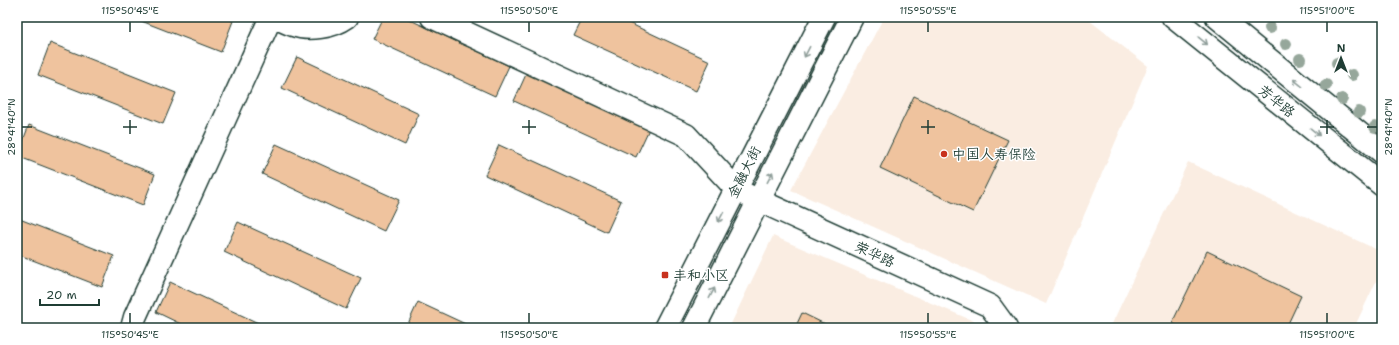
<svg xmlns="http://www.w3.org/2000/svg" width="1399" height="345" viewBox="0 0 1399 345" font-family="'Shantell Sans','LXGW WenKai TC',sans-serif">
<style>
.built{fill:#faede2}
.building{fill:#efc39e;stroke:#1f3d34}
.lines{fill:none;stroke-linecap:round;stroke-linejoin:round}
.minor-casing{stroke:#1f3d34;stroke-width:25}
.tertiary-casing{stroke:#1f3d34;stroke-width:25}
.minor{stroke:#fff;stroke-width:22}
.tertiary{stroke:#fff;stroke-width:22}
.tree{fill:#96a79b}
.oneway{stroke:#8f9e9a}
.ticks{fill:none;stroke:#1f3d34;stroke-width:1.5}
.poi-dot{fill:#c8321e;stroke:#fff;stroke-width:1.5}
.labels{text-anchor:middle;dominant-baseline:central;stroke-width:3;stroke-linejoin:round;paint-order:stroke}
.street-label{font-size:14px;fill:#1f3d34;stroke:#fff}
.poi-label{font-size:14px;fill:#1f3d34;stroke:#fff;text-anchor:start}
.neatline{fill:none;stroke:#1f3d34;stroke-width:1.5}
.ticks-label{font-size:10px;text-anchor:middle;fill:#1f3d34}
</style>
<rect width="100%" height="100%" fill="#fff"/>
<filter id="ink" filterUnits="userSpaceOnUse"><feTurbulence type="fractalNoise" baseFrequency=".025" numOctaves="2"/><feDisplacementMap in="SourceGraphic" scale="8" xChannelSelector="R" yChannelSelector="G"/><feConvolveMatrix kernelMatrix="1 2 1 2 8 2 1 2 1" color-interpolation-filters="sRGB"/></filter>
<g filter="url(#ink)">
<g class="built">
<polygon points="884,17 1085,17 1148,66 1046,304 791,190"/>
<polygon points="1188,162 1382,252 1382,269 1354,328 1110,328"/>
<polygon points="773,236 983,325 982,328 729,328"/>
</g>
<g class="building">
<polygon points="131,17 224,17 233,21 221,52"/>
<polygon points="383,17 404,17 509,66 495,96 372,39"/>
<polygon points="582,17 616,17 710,61 696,91 573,35"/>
<polygon points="50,43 176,93 163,124 38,75"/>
<polygon points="297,57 419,114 405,145 282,88"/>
<polygon points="528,70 650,127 636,157 514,101"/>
<polygon points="914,96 1008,140 973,212 880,168"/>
<polygon points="29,125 155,174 143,205 17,156"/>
<polygon points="276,144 399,200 384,231 262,174"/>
<polygon points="499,145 621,201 607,232 485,175"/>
<polygon points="17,218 114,256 102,287 17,254"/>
<polygon points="238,222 361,278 346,309 224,252"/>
<polygon points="1207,251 1301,296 1286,328 1182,328 1172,323"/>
<polygon points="170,282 269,328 189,328 156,312"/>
<polygon points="418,302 474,328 406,328"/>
<polygon points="802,313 833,328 795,328"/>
</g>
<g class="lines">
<g class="minor-casing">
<g id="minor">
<path d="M275,17C281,20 287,23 293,25C309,31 333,27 347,17"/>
<polyline points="432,17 686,135 736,189"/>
<polyline points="132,328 135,317 271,17"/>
</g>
</g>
<g class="tertiary-casing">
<g id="tertiary">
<polyline points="1173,17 1382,185"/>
<polyline points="1217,17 1382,152"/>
<polyline points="747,195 990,306 1006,328"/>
<polyline points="665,328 824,17"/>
<polyline points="694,328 852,17"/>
</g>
</g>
<use href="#minor" class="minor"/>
<use href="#tertiary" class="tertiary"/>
</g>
<g class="tree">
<circle cx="1270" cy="28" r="6"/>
<circle cx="1286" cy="44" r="6"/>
<circle cx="1300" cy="59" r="6"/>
<circle cx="1337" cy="63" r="6"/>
<circle cx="1352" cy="75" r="6"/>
<circle cx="1326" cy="85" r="6"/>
<circle cx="1342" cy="99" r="6"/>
<circle cx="1359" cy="112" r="6"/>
<circle cx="1375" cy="127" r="6"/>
</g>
<defs><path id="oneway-shaft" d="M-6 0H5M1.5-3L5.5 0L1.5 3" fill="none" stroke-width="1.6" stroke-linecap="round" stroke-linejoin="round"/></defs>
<g class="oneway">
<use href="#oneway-shaft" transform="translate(1203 41) rotate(39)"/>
<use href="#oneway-shaft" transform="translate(807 52) rotate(117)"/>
<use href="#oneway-shaft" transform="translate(1298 83) rotate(-141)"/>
<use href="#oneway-shaft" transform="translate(1315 132) rotate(39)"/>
<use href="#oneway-shaft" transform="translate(770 177) rotate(-63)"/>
<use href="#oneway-shaft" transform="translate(721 217) rotate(117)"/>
<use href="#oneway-shaft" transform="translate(712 293) rotate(-63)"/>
</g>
</g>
<path class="ticks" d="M130,22V32M529,22V32M928,22V32M1327,22V32M130,120V134M529,120V134M928,120V134M1327,120V134M22,127H32M123,127H137M522,127H536M921,127H935M1320,127H1334M1367,127H1377M130,313V323M529,313V323M928,313V323M1327,313V323"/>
<g class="poi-dot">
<circle cx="944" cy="154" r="4"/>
<rect x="661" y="271" width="8" height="8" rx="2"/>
</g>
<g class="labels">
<g class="street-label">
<text transform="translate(1277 101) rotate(39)">芳华路</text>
<text transform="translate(744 172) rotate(-63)">金融大街</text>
<text transform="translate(875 254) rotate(25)">荣华路</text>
</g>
<g class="poi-label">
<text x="952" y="154">中国人寿保险</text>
<text x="673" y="275">丰和小区</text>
</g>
</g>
<rect width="1399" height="345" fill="none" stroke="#fff" stroke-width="44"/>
<g transform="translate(1341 58)" stroke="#ffffff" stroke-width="3" paint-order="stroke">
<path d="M0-3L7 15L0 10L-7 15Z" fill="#1f3d34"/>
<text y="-6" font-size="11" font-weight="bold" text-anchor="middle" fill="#1f3d34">N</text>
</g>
<path d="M40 299v6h59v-6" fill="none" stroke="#1f3d34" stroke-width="2"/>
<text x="46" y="299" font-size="12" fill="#1f3d34" stroke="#ffffff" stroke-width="3" paint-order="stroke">20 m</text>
<rect x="22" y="22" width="1355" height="301" class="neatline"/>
<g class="ticks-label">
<text x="130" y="14">115°50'45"E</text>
<text x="529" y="14">115°50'50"E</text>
<text x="928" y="14">115°50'55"E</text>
<text x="1327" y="14">115°51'00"E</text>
<text transform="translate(11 127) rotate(-90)" y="4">28°41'40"N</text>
<text transform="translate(1388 127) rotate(-90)" y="4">28°41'40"N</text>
<text x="130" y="338">115°50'45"E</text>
<text x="529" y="338">115°50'50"E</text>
<text x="928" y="338">115°50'55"E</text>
<text x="1327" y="338">115°51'00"E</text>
</g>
</svg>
